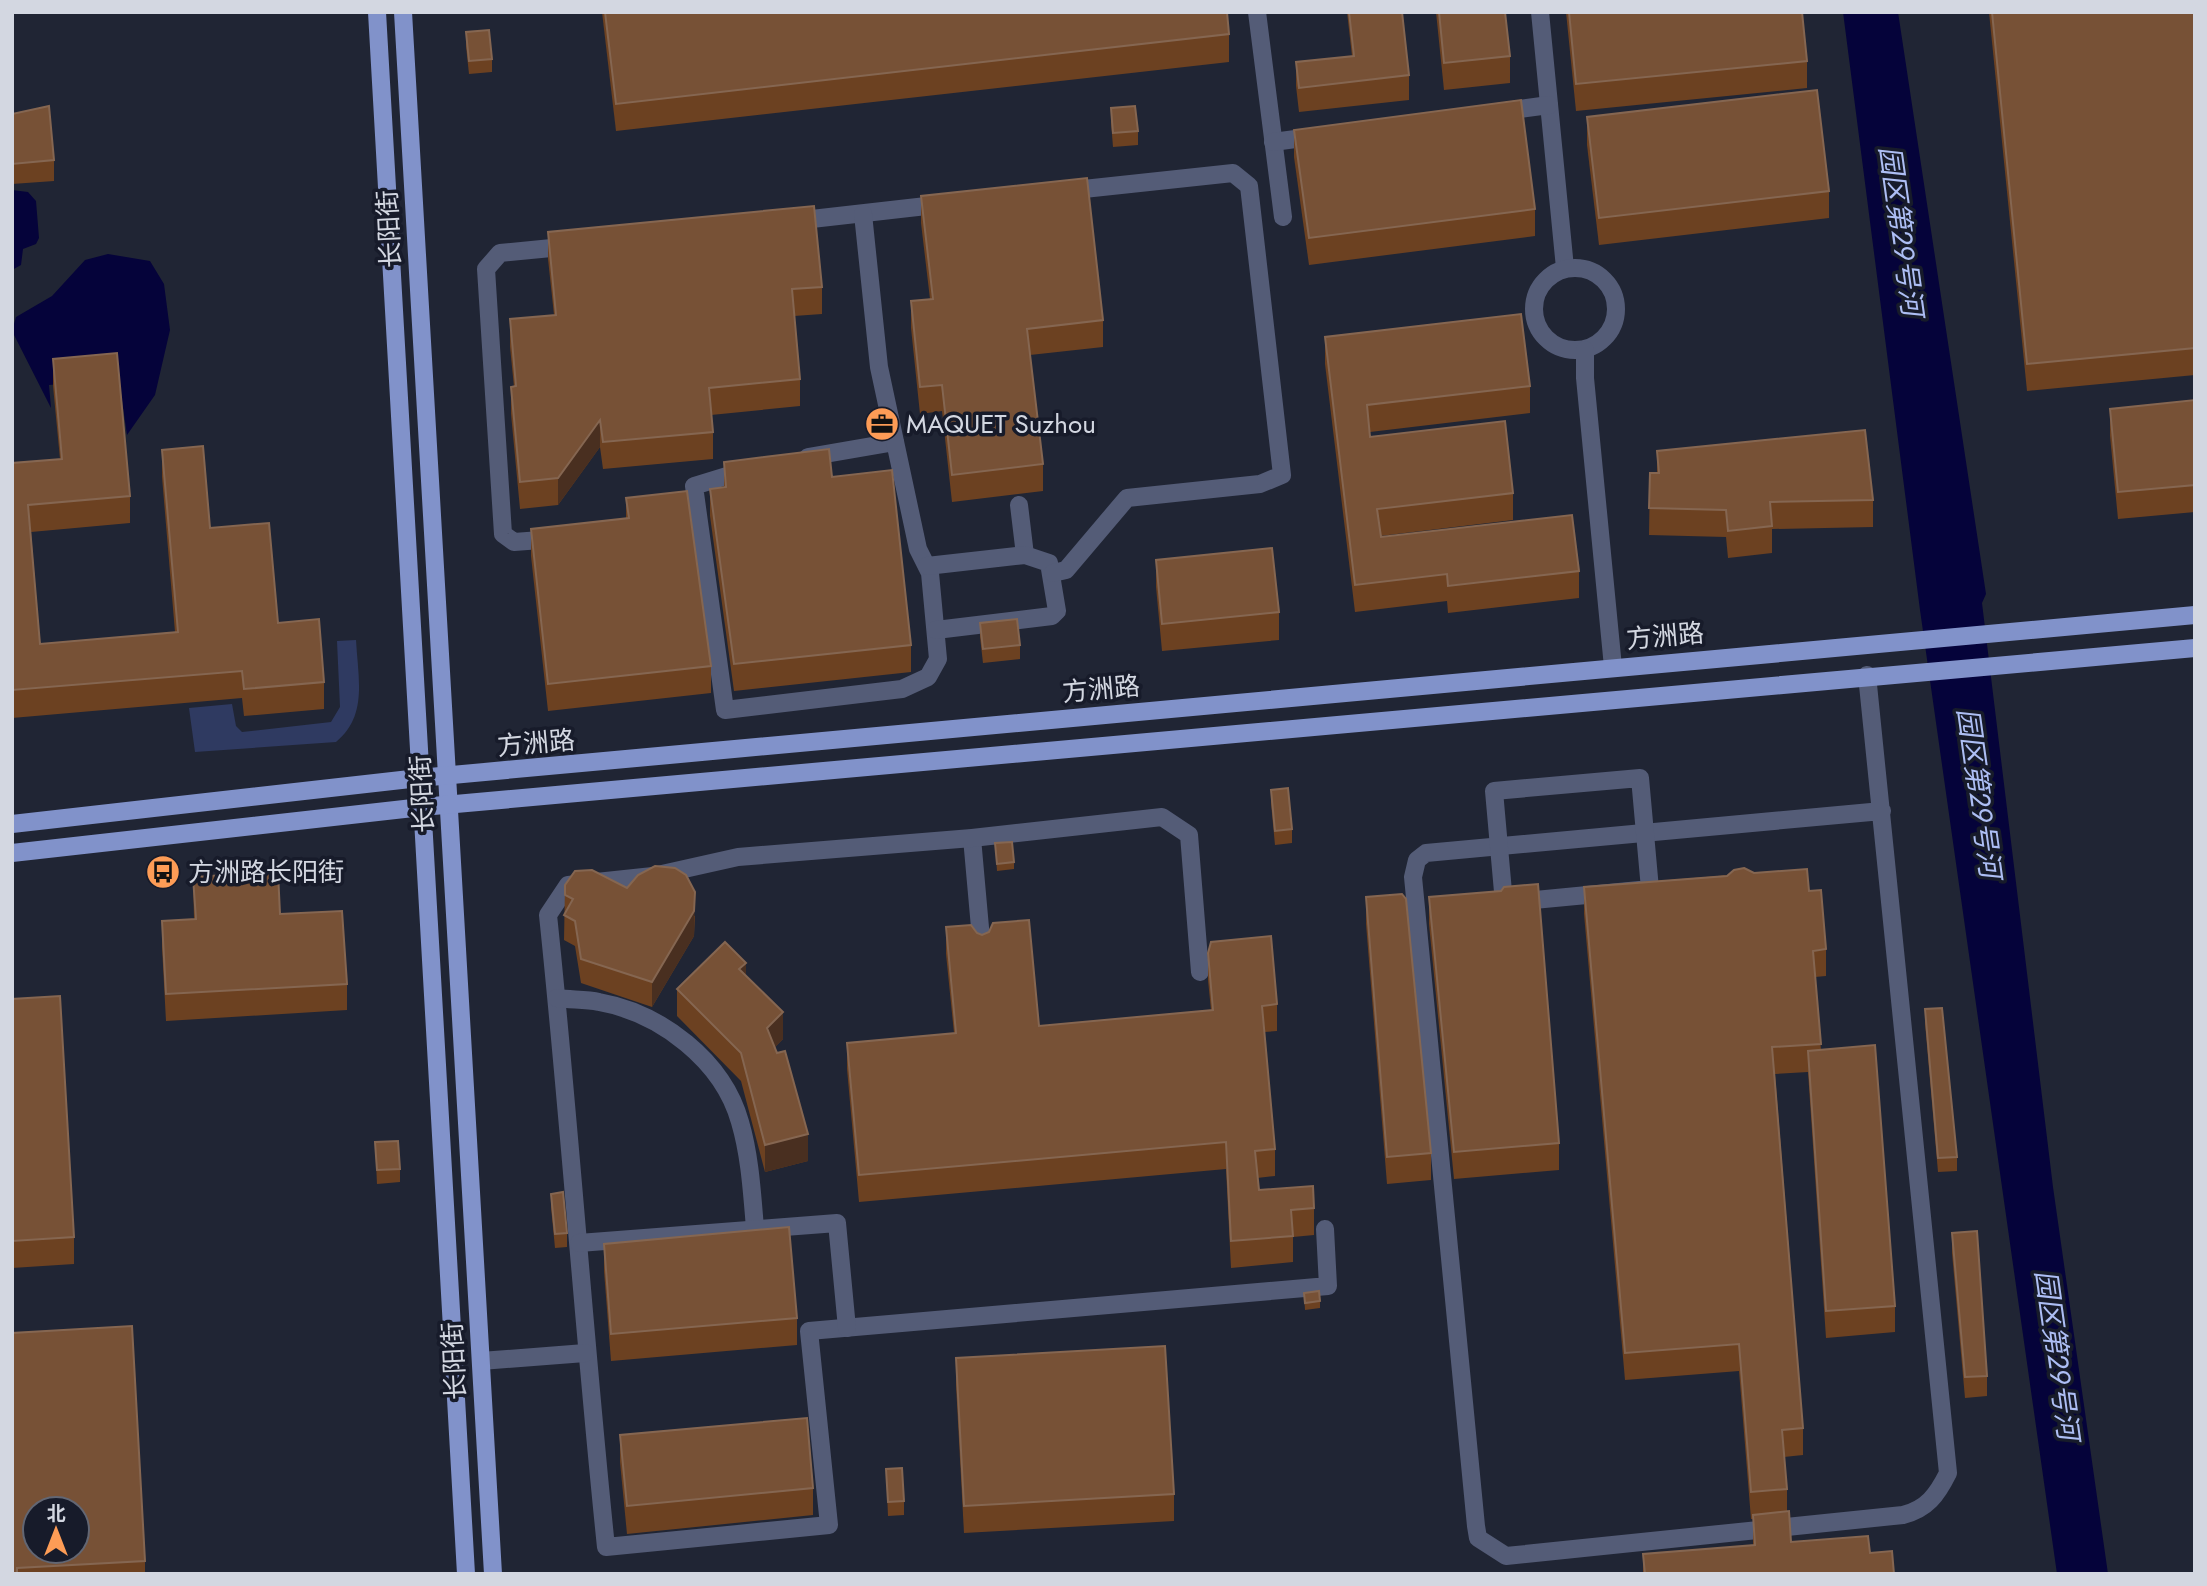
<svg xmlns="http://www.w3.org/2000/svg" width="2207" height="1586" viewBox="0 0 2207 1586" font-family="Jost,'Noto Sans SC',sans-serif">
<style>
.green{fill:#2f3a61}
.water{fill:#05033a}
.lines{fill:none;stroke-linecap:round;stroke-linejoin:round}
.minor{stroke:#545c77;stroke-width:18}
.major{stroke:#8192ca;stroke-width:18}
.wall{fill:#6c4121}
.shaded-wall{fill:#492f20}
.building{fill:#775136;stroke:#856651;stroke-width:2;fill-rule:evenodd}
.labels{text-anchor:middle;dominant-baseline:central;stroke-width:7;stroke-linejoin:round;paint-order:stroke}
.street-label{font-size:26px;fill:#d3d7e1;stroke:#171b2a}
.poi-label{font-size:26px;fill:#d3d7e1;stroke:#171b2a;text-anchor:start}
.water-label{font-size:28px;font-style:italic;fill:#adbef4;stroke:#171b2a}
</style>
<rect width="100%" height="100%" fill="#202534"/>
<path class="green" d="M356,640C358,678 368,716 336,742L195,752L189,708L232,704L236,726L242,732L331,722L340,707L337,641Z"/>
<g class="water">
<polygon points="1843,12 1898,12 1986,594 1982,603 2053,1187 2108,1574 2057,1574 1920,610"/>
<polygon points="12,190 28,192 36,201 39,238 36,244 23,249 21,265 12,270"/>
<polygon points="108,254 150,261 164,284 170,330 155,395 127,435 119,379 49,385 51,408 12,331 16,317 52,296 85,260"/>
</g>
<g class="lines">
<g class="minor">
<polyline points="1257,12 1283,217"/>
<polyline points="1540,12 1565,268"/>
<polyline points="1498,112 1549,105"/>
<polyline points="1273,142 1318,136"/>
<polyline points="794,221 944,204"/>
<circle cx="1575" cy="309" r="41"/>
<polyline points="1585,350 1585,378 1613,667"/>
<polyline points="808,457 895,442"/>
<polyline points="746,470 694,486 725,710 902,689 928,677 938,659 930,573 918,549 879,367 863,214"/>
<polyline points="1019,505 1025,555"/>
<polyline points="554,539 514,542 503,534 486,269 500,253 572,246"/>
<polyline points="927,566 1025,555 1049,563 1057,611 1052,616 936,630"/>
<polyline points="1053,573 1066,570 1127,498 1260,484 1282,475 1249,186 1233,173 1065,191"/>
<path d="M1867,675L1948,1473C1937,1495 1927,1509 1903,1515L1506,1556L1478,1538L1476,1526L1413,877L1417,860L1426,853L1882,811"/>
<polygon points="1640,778 1650,889 1504,903 1494,791"/>
<polyline points="972,838 982,950"/>
<path d="M1200,972L1189,835L1162,817L972,838L738,857L653,876L568,885L548,915C570,1125 584,1336 606,1547L829,1525L809,1331L1328,1286L1325,1229"/>
<path d="M557,998C571,1000 586,999 599,1002C661,1013 723,1061 740,1122C750,1156 752,1193 755,1228"/>
<polyline points="579,1243 837,1223 847,1328"/>
<polyline points="481,1361 585,1353"/>
</g>
<g class="major">
<polyline points="377,12 466,1574"/>
<polyline points="403,12 493,1574"/>
<polyline points="12,824 419,778 2195,615"/>
<polyline points="12,853 422,807 2195,648"/>
</g>
</g>
<g class="wall">
<polygon points="602,12 1227,12 1229,34 1229,62 616,131"/>
<polygon points="1347,12 1402,12 1409,75 1409,100 1299,112 1296,86 1296,62 1352,56"/>
<polygon points="1436,12 1505,12 1510,56 1510,83 1444,90"/>
<polygon points="1566,12 1802,12 1807,61 1807,88 1576,111"/>
<polygon points="1989,12 2195,12 2195,375 2027,391"/>
<polygon points="466,32 492,59 492,72 469,74 466,46"/>
<polygon points="1111,108 1138,131 1138,145 1113,147 1111,122"/>
<polygon points="12,114 54,160 54,181 12,184"/>
<polygon points="1587,117 1829,191 1829,218 1599,245 1587,145"/>
<polygon points="1294,130 1535,209 1535,236 1309,265 1294,157"/>
<polygon points="921,196 1103,320 1103,347 1030,355 1043,464 1043,491 952,502 942,411 920,414 911,328 911,301 930,299 921,223"/>
<polygon points="548,232 822,287 822,314 794,316 800,379 800,406 711,415 713,432 713,459 603,469 600,447 558,505 520,509 511,414 511,387 514,387 510,347 510,319 554,315 548,259"/>
<polygon points="1325,337 1530,386 1530,413 1370,432 1370,437 1513,493 1513,520 1380,536 1381,537 1579,571 1579,598 1448,613 1447,601 1355,612 1325,364"/>
<polygon points="53,359 130,496 130,523 31,532 40,644 175,632 162,477 162,450 210,528 278,623 324,682 324,709 244,716 242,698 12,718 12,463 60,459 53,386"/>
<polygon points="2195,400 2195,512 2118,519 2110,436 2110,409"/>
<polygon points="1657,451 1873,500 1873,527 1772,529 1772,553 1728,558 1726,537 1649,535 1650,473 1657,473"/>
<polygon points="724,462 832,477 911,645 911,672 734,691 710,516 710,489 724,488"/>
<polygon points="626,498 711,666 711,693 548,711 531,556 531,529 626,519"/>
<polygon points="1156,560 1279,612 1279,640 1162,651 1156,587"/>
<polygon points="980,623 1020,645 1020,659 983,663 980,637"/>
<polygon points="1271,790 1292,829 1292,843 1275,845 1271,803"/>
<polygon points="995,843 1014,862 1014,869 997,871"/>
<polygon points="1754,873 1809,891 1826,949 1826,976 1815,977 1821,1050 1895,1306 1895,1332 1826,1338 1808,1072 1775,1074 1803,1428 1803,1455 1784,1457 1787,1489 1787,1512 1791,1542 1870,1553 1894,1574 1643,1574 1643,1554 1753,1545 1753,1519 1751,1519 1739,1371 1625,1380 1584,914 1584,887"/>
<polygon points="193,877 280,914 347,984 347,1010 166,1021 162,947 162,921 194,919"/>
<polygon points="565,885 627,888 695,916 694,936 652,1007 581,983 575,946 564,940"/>
<polygon points="1366,897 1431,1153 1431,1180 1387,1184 1366,924"/>
<polygon points="1429,897 1559,1143 1559,1170 1454,1179 1429,924"/>
<polygon points="946,927 1039,1026 1211,1010 1208,980 1208,953 1277,1004 1277,1031 1264,1032 1275,1149 1275,1176 1257,1178 1259,1190 1314,1200 1314,1235 1293,1237 1293,1262 1231,1268 1226,1169 859,1202 847,1069 847,1043 954,1033 946,954"/>
<polygon points="746,975 783,1039 775,1047 808,1161 765,1172 741,1081 677,1016 677,989"/>
<polygon points="12,999 74,1237 74,1264 12,1268"/>
<polygon points="1925,1009 1957,1157 1957,1171 1938,1172 1925,1023"/>
<polygon points="375,1142 400,1169 400,1182 377,1184"/>
<polygon points="551,1194 567,1233 567,1247 555,1248 551,1207"/>
<polygon points="1952,1233 1987,1376 1987,1396 1965,1398 1952,1253"/>
<polygon points="604,1244 797,1318 797,1345 611,1361 604,1271"/>
<polygon points="1304,1293 1320,1301 1320,1308 1305,1310"/>
<polygon points="12,1333 145,1561 145,1574 12,1574"/>
<polygon points="956,1358 1174,1494 1174,1521 964,1533 956,1385"/>
<polygon points="620,1435 813,1488 813,1515 627,1534 620,1462"/>
<polygon points="886,1469 904,1501 904,1515 888,1516"/>
</g>
<g class="shaded-wall">
<polygon points="600,420 600,447 558,505 558,478"/>
<polygon points="695,892 694,936 652,1007 652,982"/>
<polygon points="746,963 746,990 739,969"/>
<polygon points="783,1012 783,1039 767,1055 767,1028"/>
<polygon points="808,1134 808,1161 765,1172 765,1145"/>
</g>
<g class="building">
<polygon points="605,12 1227,12 1229,34 616,104"/>
<polygon points="1349,12 1402,12 1409,75 1299,88 1296,62 1354,56"/>
<polygon points="1439,12 1505,12 1510,56 1444,63"/>
<polygon points="1569,12 1802,12 1807,61 1576,84"/>
<polygon points="1992,12 2195,12 2195,348 2027,364"/>
<polygon points="489,30 492,59 469,61 466,32"/>
<polygon points="1817,90 1829,191 1599,218 1587,117"/>
<polygon points="1521,100 1535,209 1309,238 1294,130"/>
<polygon points="49,106 54,160 12,164 12,114"/>
<polygon points="1135,106 1138,131 1113,133 1111,108"/>
<polygon points="1087,178 1103,320 1027,329 1043,464 952,475 942,385 920,387 911,301 933,299 921,196"/>
<polygon points="814,206 822,287 792,289 800,379 709,388 713,432 603,442 600,420 558,478 520,482 511,387 516,386 510,319 556,315 548,232"/>
<polygon points="1521,314 1530,386 1367,405 1370,437 1505,421 1513,493 1377,509 1381,537 1572,515 1579,571 1448,586 1447,574 1355,585 1325,337"/>
<polygon points="117,353 130,496 28,505 40,644 178,632 162,450 203,446 210,528 269,523 278,623 319,619 324,682 244,689 242,671 12,690 12,463 62,459 53,359"/>
<polygon points="2195,400 2195,485 2118,492 2110,409"/>
<polygon points="1865,430 1873,500 1770,502 1772,526 1728,531 1726,510 1649,508 1650,473 1659,473 1657,451"/>
<polygon points="829,449 832,477 892,470 911,645 734,664 710,489 726,487 724,462"/>
<polygon points="687,491 711,666 548,684 531,529 629,518 626,498"/>
<polygon points="1272,548 1279,612 1162,624 1156,560"/>
<polygon points="1017,619 1020,645 983,649 980,623"/>
<polygon points="1288,788 1292,829 1275,831 1271,790"/>
<polygon points="1012,842 1014,862 997,864 995,843"/>
<polygon points="655,866 675,868 686,875 695,892 694,911 652,982 581,959 575,921 564,915 573,899 565,895 565,885 575,871 592,870 627,888 638,875"/>
<polygon points="1744,868 1754,873 1807,869 1809,891 1821,890 1826,949 1813,951 1821,1044 1772,1047 1803,1428 1782,1430 1787,1489 1751,1492 1739,1344 1625,1353 1584,887 1727,876 1734,870"/>
<polygon points="278,872 280,914 342,911 347,984 166,994 162,921 196,919 193,877"/>
<polygon points="1538,884 1559,1143 1454,1152 1429,897 1501,891 1504,887"/>
<polygon points="1402,894 1406,899 1431,1153 1387,1157 1366,897"/>
<polygon points="1029,920 1039,1026 1213,1010 1208,953 1211,942 1271,936 1277,1004 1262,1006 1275,1149 1255,1151 1259,1190 1313,1186 1314,1208 1291,1210 1293,1236 1231,1241 1226,1142 859,1175 847,1043 956,1033 946,927 971,925 977,933 982,935 989,932 993,923"/>
<polygon points="725,942 746,963 739,969 783,1012 767,1028 777,1053 785,1051 808,1134 765,1145 741,1053 677,989"/>
<polygon points="60,996 74,1237 12,1241 12,999"/>
<polygon points="1942,1008 1957,1157 1938,1158 1925,1009"/>
<polygon points="1875,1045 1895,1306 1826,1311 1808,1051"/>
<polygon points="398,1141 400,1169 377,1170 375,1142"/>
<polygon points="563,1192 567,1233 555,1234 551,1194"/>
<polygon points="789,1227 797,1318 611,1334 604,1244"/>
<polygon points="1977,1231 1987,1376 1965,1377 1952,1233"/>
<polygon points="1319,1291 1320,1301 1305,1303 1304,1293"/>
<path d="M132,1326L145,1561L17,1568V1574H12V1333ZM35,1509H77V1551H35Z"/>
<polygon points="1165,1346 1174,1494 964,1506 956,1358"/>
<polygon points="807,1418 813,1488 627,1506 620,1435"/>
<polygon points="902,1468 904,1501 888,1502 886,1469"/>
<polygon points="1789,1511 1791,1542 1868,1536 1870,1553 1892,1551 1894,1574 1645,1574 1643,1554 1755,1545 1753,1515"/>
</g>
<defs>
<g id="office-disc" transform="scale(1.75)"><circle r="9.5" fill="#fd9c56" stroke="#171b2a"/><path d="M-6-3h4V-5.5h4V-3h4V5H-6ZM-1-4.5V-3h2v-1.5ZM-6 0V1H6V0Z" fill="#111"/></g>
<g id="bus-disc" transform="scale(1.75)"><circle r="9.5" fill="#fd9c56" stroke="#171b2a"/><path d="M-5-6H5V4H4V6H2V4H-2V6H-4V4H-5ZM-3.5-4V0h7V-4ZM-3.5 1.2v1.5H-2V1.2ZM2 1.2v1.5H3.5V1.2Z" fill="#111"/></g>
</defs>
<g fill-rule="evenodd">
<use href="#office-disc" x="882" y="424"/>
<use href="#bus-disc" x="163" y="872"/>
</g>
<g class="labels">
<g class="street-label">
<text transform="translate(389 229) rotate(-93)">长阳街</text>
<text transform="translate(1665 636) rotate(-5)">方洲路</text>
<text transform="translate(1101 689) rotate(-5)">方洲路</text>
<text transform="translate(536 743) rotate(-5)">方洲路</text>
<text transform="translate(422 794) rotate(-93)">长阳街</text>
<text transform="translate(454 1361) rotate(-93)">长阳街</text>
</g>
<g class="poi-label">
<text x="906" y="424">MAQUET Suzhou</text>
<text x="188" y="872">方洲路长阳街</text>
</g>
<g class="water-label">
<text transform="translate(1901 231) rotate(82)">园区第29号河</text>
<text transform="translate(1979 793) rotate(82)">园区第29号河</text>
<text transform="translate(2057 1355) rotate(82)">园区第29号河</text>
</g>
</g>
<rect width="2207" height="1586" fill="none" stroke="#d3d7e1" stroke-width="28"/>
<g transform="translate(56 1530)"><circle r="33" fill="#171b2a" stroke="#626673" stroke-width="2"/>
<path d="M0-5L12 26L0 18L-12 26Z" fill="#fd9c56"/>
<text y="-10" font-size="19" font-weight="bold" text-anchor="middle" fill="#d3d7e1">北</text>
</g>
</svg>
